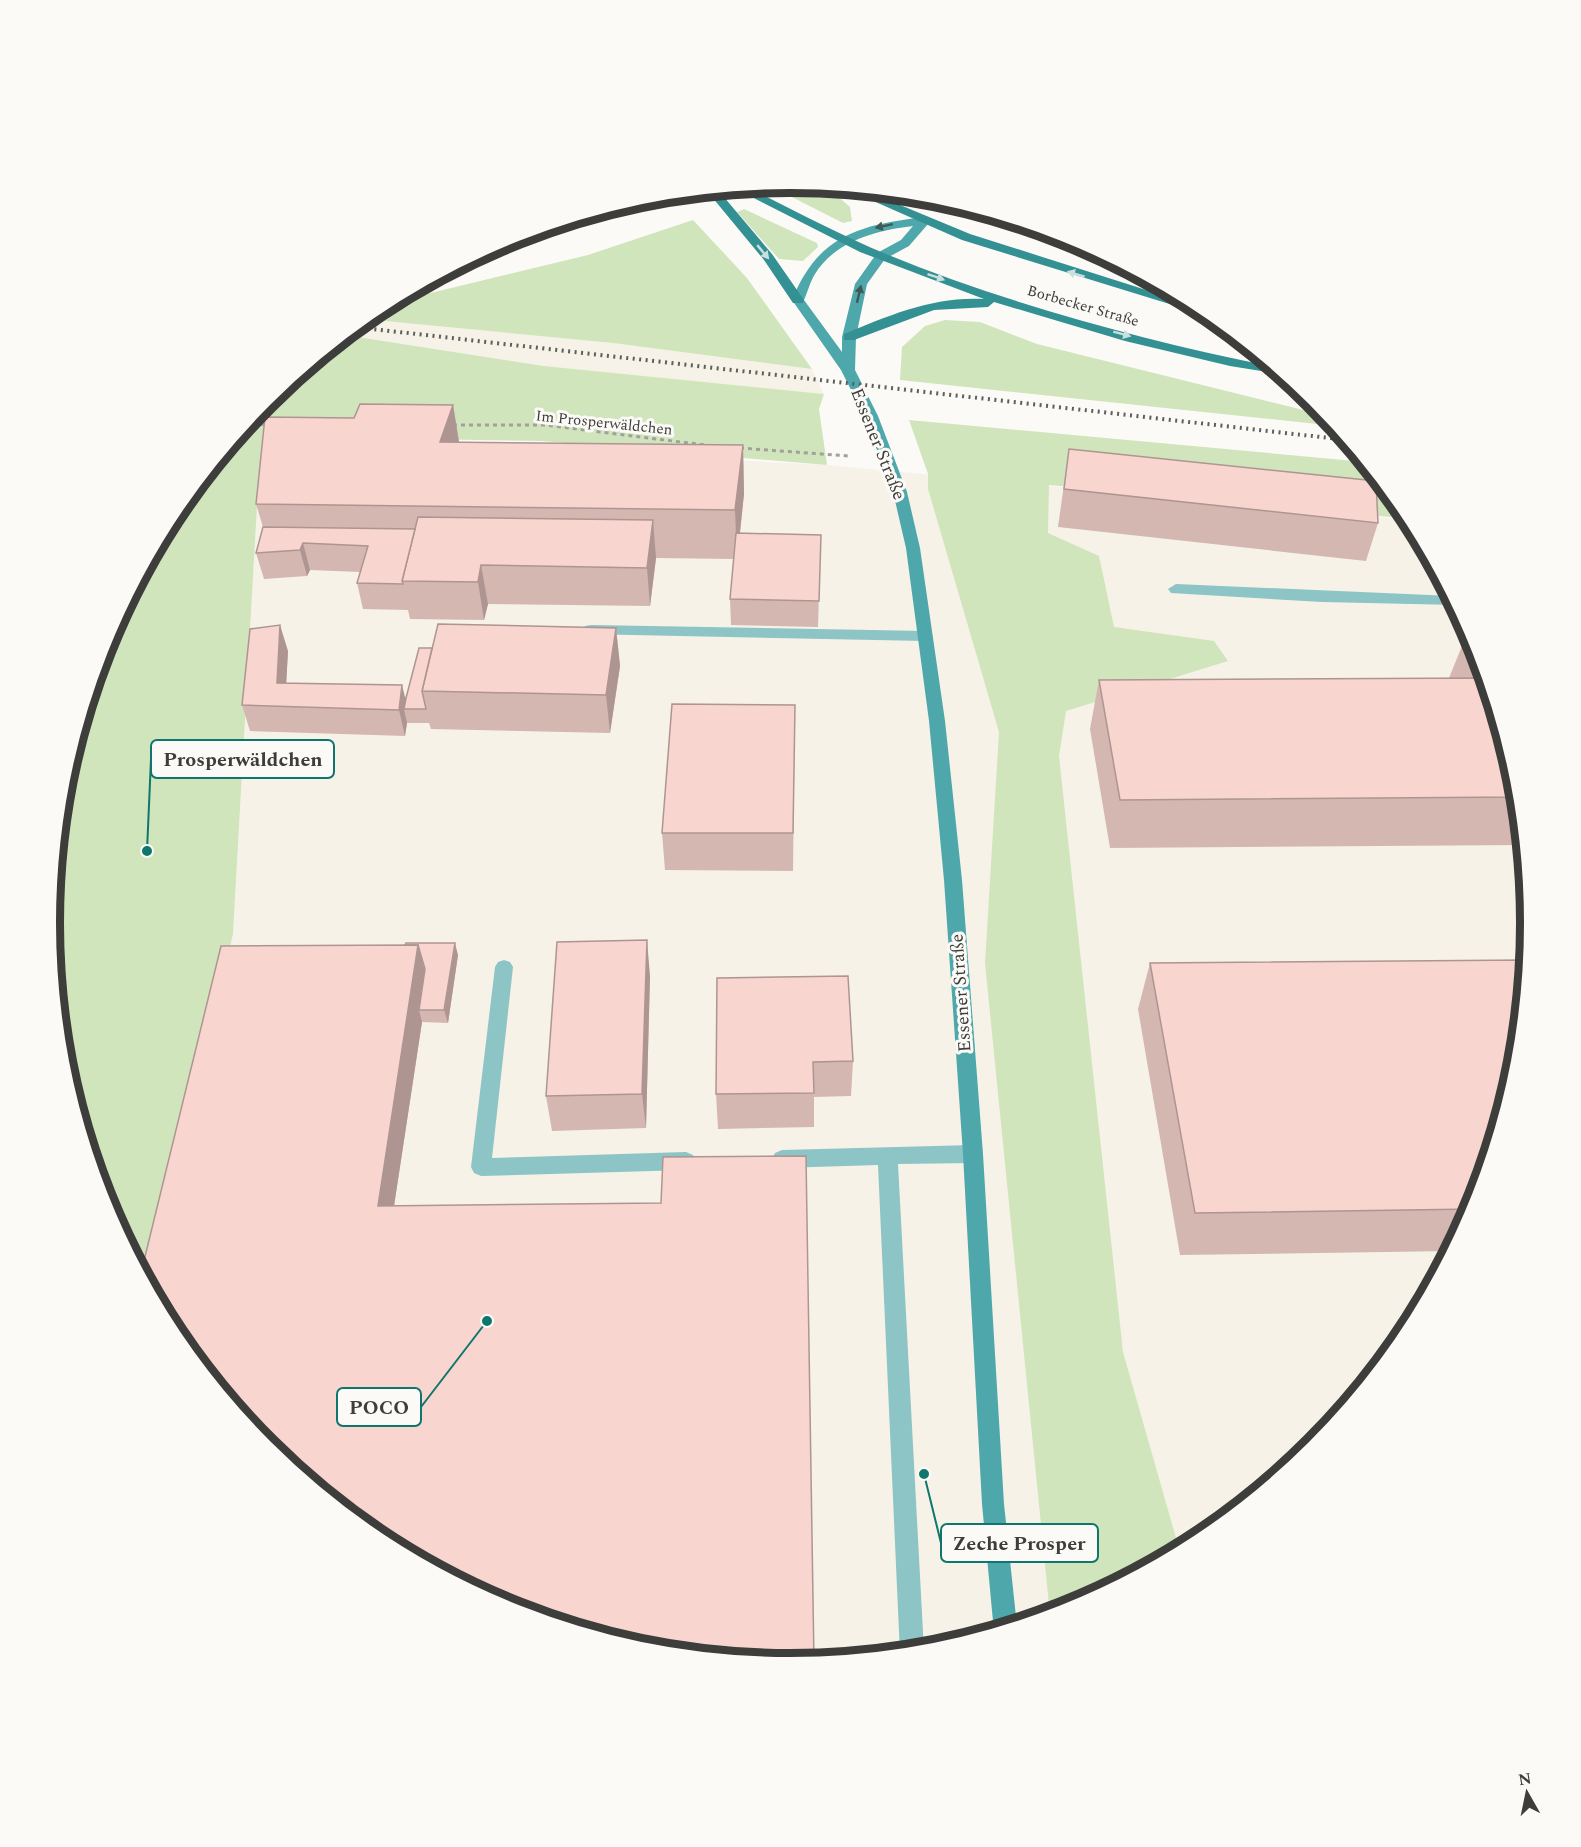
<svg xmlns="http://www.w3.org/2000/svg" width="1581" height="1847" viewBox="0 0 1581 1847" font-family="Spectral,serif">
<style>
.built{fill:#f6f2e7}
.green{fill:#d1e5bd}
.water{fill:#7da7c8}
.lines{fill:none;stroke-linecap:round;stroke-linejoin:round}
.path{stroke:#a1a09d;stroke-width:3;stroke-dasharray:4 4;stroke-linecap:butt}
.lane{fill:#8dc4c5;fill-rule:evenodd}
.secondary{fill:#4ea8ab;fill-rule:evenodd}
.primary{fill:#339193;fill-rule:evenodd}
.rail{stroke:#5e5e5c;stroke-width:4;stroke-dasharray:2 4.5;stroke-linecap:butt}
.wall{fill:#d5b7b2}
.shaded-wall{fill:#ae9591}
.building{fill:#f8d5cf;stroke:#ae9591;stroke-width:1.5}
.oneway{fill:#415857}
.oneway2{fill:#cae0de}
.labels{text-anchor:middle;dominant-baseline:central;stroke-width:6;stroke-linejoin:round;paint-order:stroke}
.far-street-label{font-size:15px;fill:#3d3d3b;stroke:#fcfaf7}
.street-label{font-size:18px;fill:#3d3d3b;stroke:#fcfaf7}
.rim{fill:none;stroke:#3d3d3b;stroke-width:8}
.leader{fill:none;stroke:#0f766e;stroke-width:2}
.callout-dot{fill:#0f766e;stroke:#fcfaf7;stroke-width:2}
.callout{fill:#fcfaf7;stroke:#0f766e;stroke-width:2}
.callout-label{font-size:20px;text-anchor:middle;font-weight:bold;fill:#3d3d3b}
</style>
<rect width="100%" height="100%" fill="#fcfaf7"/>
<g class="built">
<polygon points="364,319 613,343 812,369 824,394 544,366 345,335"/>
<polygon points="285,437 827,465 1411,520 1475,640 1517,779 1531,923 1517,1068 1475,1207 1406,1335 1314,1448 1202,1540 1074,1608 935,1650 790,1664 174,1335 151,1292 233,934 257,506"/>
</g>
<g class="green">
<polygon points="799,184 835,194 850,207 852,221 843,223 778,190"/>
<polygon points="744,209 817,243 818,247 803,261 779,259 737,212"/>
<polygon points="693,220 747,278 812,369 613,343 364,319 385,304 588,255"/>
<polygon points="945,320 980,322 1037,344 1328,416 1336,426 900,380 902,347 925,326"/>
<polygon points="345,335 544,366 824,394 819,409 827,465 541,441 285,437 257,506 233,934 151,1292 106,1207 64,1068 50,923 64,779 106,640 175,512 267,399"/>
<polygon points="909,420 1366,462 1411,519 1049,485 1048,533 1099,556 1114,627 1214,641 1228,661 1066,711 1059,756 1123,1352 1180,1552 1074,1608 1050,1615 985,963 999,732 928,489 928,474"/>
</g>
<polygon class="water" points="669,194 652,201 524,234 646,197"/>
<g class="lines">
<g class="path">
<polyline points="453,425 545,425 705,445"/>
<polyline points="245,426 268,424"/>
<polyline points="740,448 849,456"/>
</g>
<g class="lane">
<polygon points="1176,584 1452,596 1457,605 1322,602 1171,593 1168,589"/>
<polygon points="591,625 925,631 933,636 925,641 585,634 583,630 585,626"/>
<polygon points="504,960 510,962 513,967 492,1158 686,1152 693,1155 696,1161 693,1167 686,1170 481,1176 474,1173 471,1167 495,967 498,962"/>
<polygon points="973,1145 980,1148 983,1154 980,1160 973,1163 898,1164 924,1651 900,1654 878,1165 782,1168 775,1165 772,1159 775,1153 782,1150"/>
</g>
<path class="secondary" d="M924,217L930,221L928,224L909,246L885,259L867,284L856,337L855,370L878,416L907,492L920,548L945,721L962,880L983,1154L1004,1504L1017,1626L994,1632L982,1504L963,1154L944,880L929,721L906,548L893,492L864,416L841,370L792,300C818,235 860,225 924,217ZM913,226L901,240L877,253L855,284L842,337V352L804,300C808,291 810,282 815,274C835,241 878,230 913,226Z"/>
<g class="primary">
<path d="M747,187C793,210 838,234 886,254C1011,305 1142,340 1274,367L1285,375L1230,366L1125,341L994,302L988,307L934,310L854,340H844V334C890,315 934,296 984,299L860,252L734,188Z"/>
<polygon points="846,189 864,190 970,234 1203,308 1215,318 962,240"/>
<polygon points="718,190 772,254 804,300 803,303 793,303 764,260 707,191"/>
</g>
<polyline class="rail" points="355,327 1347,440"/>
</g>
<g class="wall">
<polygon points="453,405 459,442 743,445 744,494 740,533 820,561 818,627 731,625 730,599 734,559 656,558 650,606 488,604 484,620 410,619 408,610 363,609 357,583 360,572 310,570 307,576 264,579 256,553 263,527 256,504 354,418"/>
<polygon points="1069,449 1378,523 1366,561 1058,527"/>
<polygon points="616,628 620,666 610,733 431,729 429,723 407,723 405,736 250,731 242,705 288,651 286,684 405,698 432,648"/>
<polygon points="1464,641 1517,779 1524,845 1110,848 1090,729 1099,680 1449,678"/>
<polygon points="795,705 793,871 665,870 662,833"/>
<polygon points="458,955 448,1023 422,1022 394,1206 174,1335"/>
<polygon points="1150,963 1475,1207 1451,1251 1180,1255 1138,1009"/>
<polygon points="650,976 646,1128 552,1131 546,1096"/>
<polygon points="717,978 853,1061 851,1096 814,1097 814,1127 718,1129 716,1094"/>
</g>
<g class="shaded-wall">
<polygon points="453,405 461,454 440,442"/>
<polygon points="743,445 744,494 737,559 735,510"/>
<polygon points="653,520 656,558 650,606 647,568"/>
<polygon points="303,543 310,570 307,576 300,550"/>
<polygon points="481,565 488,604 484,620 478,582"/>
<polygon points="280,625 288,651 285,706 277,683"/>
<polygon points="616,628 620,666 610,733 606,695"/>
<polygon points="402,685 408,709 404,709 407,723 405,736 399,710"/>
<polygon points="647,940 650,976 646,1128 642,1094"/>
<polygon points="455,943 458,955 448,1023 444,1010"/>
<polygon points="418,945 428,982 419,1010 422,1022 389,1239 378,1206"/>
</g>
<g class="building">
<polygon points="360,404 453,405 440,442 743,445 735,510 256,504 265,417 354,418"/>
<polygon points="1069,449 1376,481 1378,523 1064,489"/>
<polygon points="418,517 653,520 647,568 481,565 478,582 402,581"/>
<polygon points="263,527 415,529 402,581 403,584 357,583 368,546 303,543 300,550 256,553"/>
<polygon points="736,533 821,535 819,601 730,599"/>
<polygon points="438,624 616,628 606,695 422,691"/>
<polygon points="280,625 277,683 402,685 399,710 242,705 250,629"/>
<polygon points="1475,640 1487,678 1478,678 1464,641"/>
<polygon points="419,648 432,648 422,691 426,709 404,709 406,698"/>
<polygon points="1487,678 1517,779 1519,797 1120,800 1099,680"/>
<polygon points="672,704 795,705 793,833 662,833"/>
<polygon points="647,940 642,1094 546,1096 557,942"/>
<polygon points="406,943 455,943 444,1010 419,1010 425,969 418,945 405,945"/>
<polygon points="418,945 378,1206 661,1203 663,1157 806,1156 814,1662 790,1664 646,1650 507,1608 379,1539 266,1447 174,1335 141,1273 221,946"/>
<polygon points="1528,960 1517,1068 1474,1209 1195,1213 1150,963"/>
<polygon points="848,976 853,1061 813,1062 814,1093 716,1094 717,978"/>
</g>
<defs><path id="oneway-solid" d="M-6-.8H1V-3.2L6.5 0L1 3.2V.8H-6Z" transform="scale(1.5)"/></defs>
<g class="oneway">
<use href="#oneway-solid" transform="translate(884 226) rotate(168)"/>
<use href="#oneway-solid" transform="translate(859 294) rotate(-77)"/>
</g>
<g class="oneway2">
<use href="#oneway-solid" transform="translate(763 252) rotate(50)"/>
<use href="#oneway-solid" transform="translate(1076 274) rotate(-163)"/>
<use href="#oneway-solid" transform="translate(936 277) rotate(19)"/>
<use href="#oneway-solid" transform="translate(1122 334) rotate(15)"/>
</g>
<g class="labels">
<g class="far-street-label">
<text transform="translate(1083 306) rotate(16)">Borbecker Straße</text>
<text transform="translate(604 423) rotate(6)">Im Prosperwäldchen</text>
</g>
<g class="street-label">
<text transform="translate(878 444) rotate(68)">Essener Straße</text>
<text transform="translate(961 993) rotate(-94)">Essener Straße</text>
</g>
</g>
<path d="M0 0H1581V1847H0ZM60 923a730 730 0 1 1 1460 0a730 730 0 1 1-1460 0Z" fill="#fcfaf7" fill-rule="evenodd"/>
<path class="rim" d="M60 923a730 730 0 1 1 1460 0a730 730 0 1 1-1460 0Z"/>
<path class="leader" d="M147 851L151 759M487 1321L421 1407M924 1474L941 1543"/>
<g class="callout-dot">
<circle cx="147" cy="851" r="6"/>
<circle cx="487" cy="1321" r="6"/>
<circle cx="924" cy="1474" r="6"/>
</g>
<g class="callout">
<rect x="151" y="740" width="183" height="38" rx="6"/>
<rect x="337" y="1388" width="84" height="38" rx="6"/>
<rect x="941" y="1524" width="157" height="38" rx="6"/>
</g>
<g class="callout-label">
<text x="243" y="766">Prosperwäldchen</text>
<text x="379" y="1414">POCO</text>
<text x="1019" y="1550">Zeche Prosper</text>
</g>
<g transform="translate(1527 1793) rotate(351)" stroke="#fcfaf7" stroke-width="4.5" paint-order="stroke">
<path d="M0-4.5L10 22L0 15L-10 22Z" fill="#3d3d3b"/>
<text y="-9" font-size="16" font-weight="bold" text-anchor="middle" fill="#3d3d3b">N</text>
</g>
</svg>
